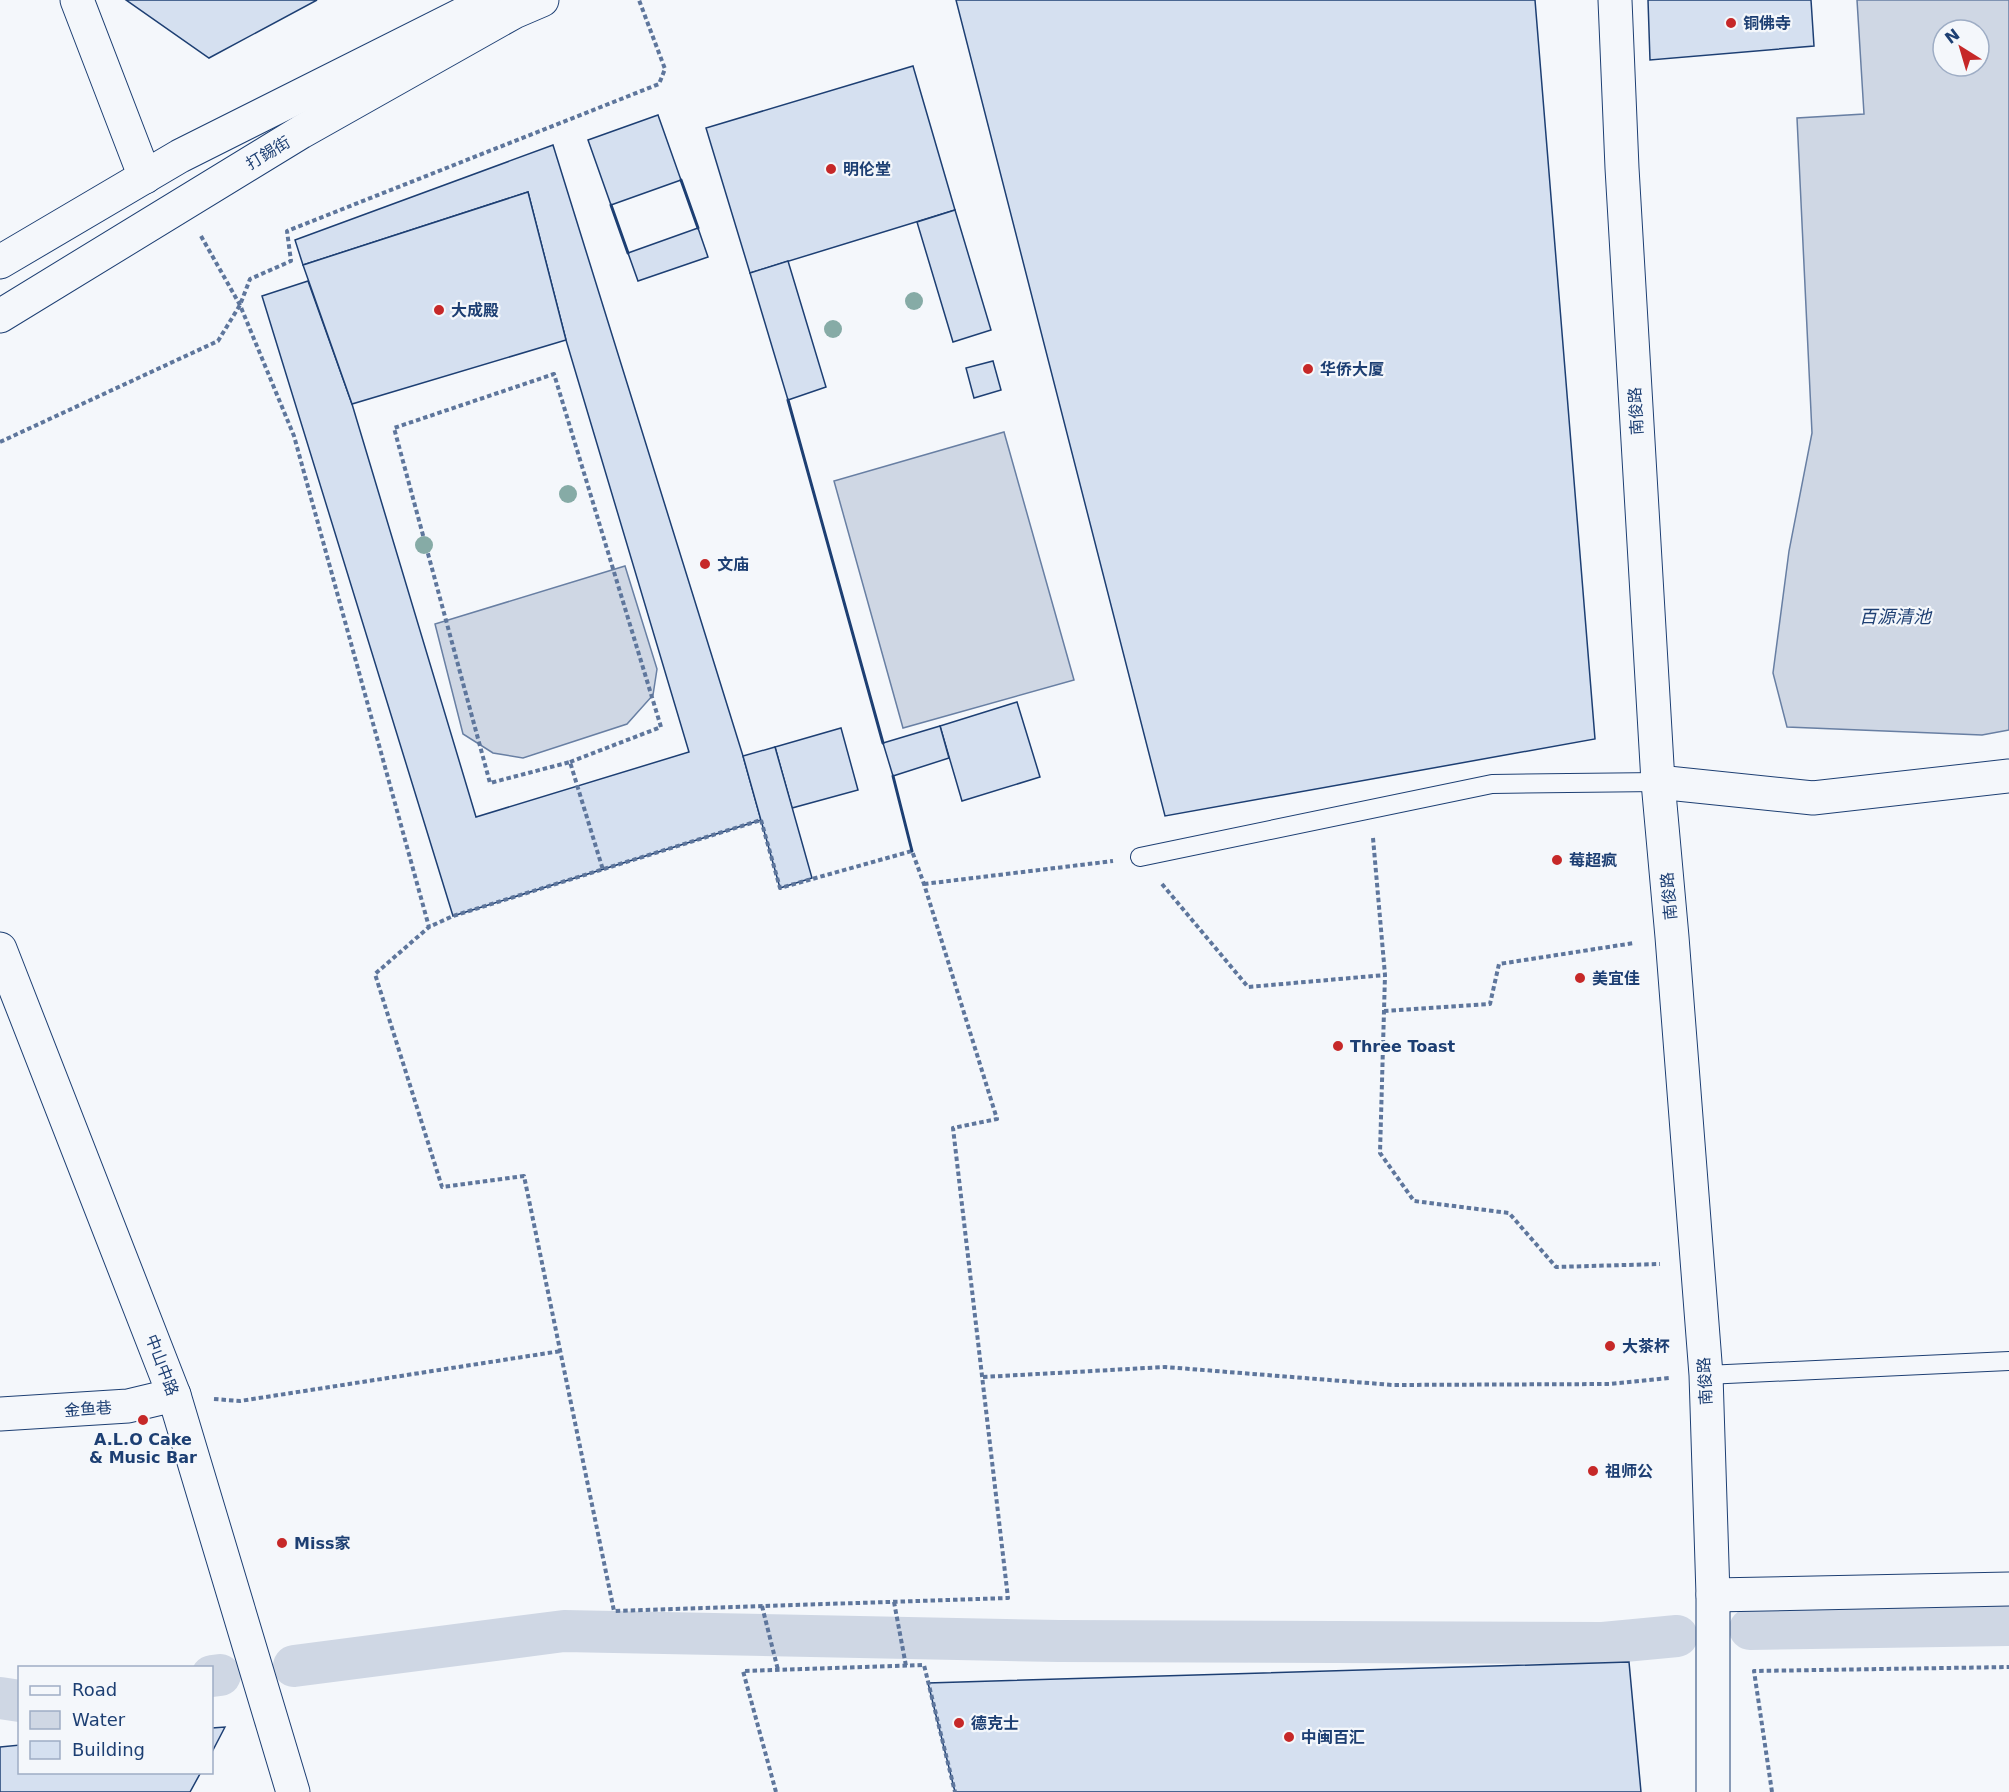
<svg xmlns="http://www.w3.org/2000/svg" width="2009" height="1792" viewBox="0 0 2009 1792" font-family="'DejaVu Sans','Noto Sans SC',sans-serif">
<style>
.water{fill:#cfd7e4;stroke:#687fa3;stroke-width:1.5;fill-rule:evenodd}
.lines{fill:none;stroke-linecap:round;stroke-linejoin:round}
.canal{stroke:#cfd7e4;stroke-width:42}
.building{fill:#d5e0f0;stroke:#1d3f73;stroke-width:1.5}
.lane-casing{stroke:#1d3f73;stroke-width:20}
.street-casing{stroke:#1d3f73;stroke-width:35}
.secondary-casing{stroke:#1d3f73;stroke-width:35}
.path{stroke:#5e769c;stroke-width:4;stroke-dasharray:4.5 3;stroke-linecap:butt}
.lane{stroke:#f4f7fb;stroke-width:18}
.street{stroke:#f4f7fb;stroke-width:33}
.secondary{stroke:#f4f7fb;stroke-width:33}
.wall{stroke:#1d3f73;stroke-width:3}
.tree{fill:#86aba6}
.poi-dot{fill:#c62828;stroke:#f4f7fb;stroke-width:2}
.labels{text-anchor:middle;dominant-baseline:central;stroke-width:4.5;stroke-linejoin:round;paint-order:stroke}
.poi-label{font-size:16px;font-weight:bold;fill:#1d3f73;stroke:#f4f7fb;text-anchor:start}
.street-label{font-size:16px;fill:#1d3f73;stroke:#f4f7fb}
.water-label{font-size:18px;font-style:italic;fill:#1d3f73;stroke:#f4f7fb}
</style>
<rect width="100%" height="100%" fill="#f4f7fb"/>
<g class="water">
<path d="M1857,0H2009V730L1982,735L1787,727L1773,673L1789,551L1812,433L1797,118L1864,114ZM1943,30H1979V66H1943Z"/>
<polygon points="1004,432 1074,680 903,728 834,481"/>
<polygon points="625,566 657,669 653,695 627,724 523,758 493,753 463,734 435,624"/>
</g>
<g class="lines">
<g class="canal">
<polyline points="1750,1629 2009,1625"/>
<polyline points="294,1666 564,1631 1059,1641 1603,1643 1677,1636"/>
<polyline points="212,1676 220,1675"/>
<polyline points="0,1698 20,1701"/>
</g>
</g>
<g class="building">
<polygon points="126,0 317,0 209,58"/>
<polygon points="956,0 1535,0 1595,739 1165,816"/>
<polygon points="1648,0 1811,0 1814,46 1650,60"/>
<polygon points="913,66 955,210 750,273 706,128"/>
<polygon points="658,115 681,180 611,205 588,140"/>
<polygon points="553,145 743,756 761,820 453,916 262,296 308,281 352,404 476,817 689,752 566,340 528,192 303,265 295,240"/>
<polygon points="528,192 566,340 352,404 303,265"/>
<polygon points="955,210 991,330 953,342 917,222"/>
<polygon points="698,228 708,257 638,281 628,253"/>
<polygon points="788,261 826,387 788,400 750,273"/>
<polygon points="993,361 1001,390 974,398 966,368"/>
<polygon points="1017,702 1040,777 962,801 940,726"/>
<polygon points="940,726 949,758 893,776 883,743"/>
<polygon points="841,728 858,790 792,808 775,747"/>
<polygon points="775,747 812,878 780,888 743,756"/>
<polygon points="1629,1662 1641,1792 955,1792 928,1683"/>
<polygon points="225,1727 212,1752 212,1728"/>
<polygon points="20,1745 20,1772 201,1772 190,1792 0,1792 0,1747"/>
</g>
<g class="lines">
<g class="lane-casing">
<g id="lane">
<polyline points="1140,857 1492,784 1658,782"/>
<polyline points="1706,1375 2009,1361"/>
</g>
</g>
<g class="street-casing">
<g id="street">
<polyline points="77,0 145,177"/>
<polyline points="1658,782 1813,798 2009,776"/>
<polyline points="0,1414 128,1406 174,1395 293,1792"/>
<polyline points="1713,1595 2009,1589"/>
</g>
</g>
<g class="secondary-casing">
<g id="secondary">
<polyline points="1615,0 1622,168 1658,782 1672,937 1706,1375 1713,1595 1713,1792"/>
<polyline points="0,262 180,156 491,0"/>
<polyline points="0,316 301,132 514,12 542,0"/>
<polyline points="0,949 174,1395"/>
</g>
</g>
<g class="path">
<polyline points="201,236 240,305 294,436 429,927"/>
<polyline points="0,442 218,341 240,305 250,279 291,261 287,231 659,84 665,69 639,0"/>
<polyline points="570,762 661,727 554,374 394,428 490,783 570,762 603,870"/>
<polygon points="761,820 780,888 912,851 924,884 997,1119 953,1128 1008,1598 614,1611 524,1176 442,1187 375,974 429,927 453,916"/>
<polyline points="1373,838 1385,975 1380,1153 1414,1201 1509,1213 1556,1267 1660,1264"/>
<polyline points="924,884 1113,861"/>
<polyline points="1162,884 1248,987 1385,975"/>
<polyline points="1384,1011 1490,1004 1499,964 1634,943"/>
<polyline points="983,1377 1165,1367 1393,1385 1610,1384 1669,1378"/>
<polyline points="214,1399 240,1401 561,1351"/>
<polyline points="894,1602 906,1666"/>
<polyline points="762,1606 778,1670"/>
<polyline points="776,1792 743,1671 924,1665 955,1792"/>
<polyline points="1772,1792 1754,1671 2009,1667"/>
</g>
<use href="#lane" class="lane"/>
<use href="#street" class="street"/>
<use href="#secondary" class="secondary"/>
<g class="wall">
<polyline points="681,180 698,228"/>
<polyline points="611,205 628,253"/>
<polyline points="788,400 883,743"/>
<polyline points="893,776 912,851"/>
</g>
</g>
<g class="tree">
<circle cx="914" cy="301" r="9"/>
<circle cx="833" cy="329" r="9"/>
<circle cx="568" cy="494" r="9"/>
<circle cx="424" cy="545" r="9"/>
</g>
<g class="poi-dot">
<circle cx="1731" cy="23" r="6"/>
<circle cx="831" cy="169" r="6"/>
<circle cx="439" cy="310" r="6"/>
<circle cx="1308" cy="369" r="6"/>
<circle cx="705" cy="564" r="6"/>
<circle cx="1557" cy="860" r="6"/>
<circle cx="1580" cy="978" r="6"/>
<circle cx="1338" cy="1046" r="6"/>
<circle cx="1610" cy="1346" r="6"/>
<circle cx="143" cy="1420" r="6"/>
<circle cx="1593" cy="1471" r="6"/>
<circle cx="282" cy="1543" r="6"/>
<circle cx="959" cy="1723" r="6"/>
<circle cx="1289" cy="1737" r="6"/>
</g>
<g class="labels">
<g class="poi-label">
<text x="1743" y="23">铜佛寺</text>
<text x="843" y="169">明伦堂</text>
<text x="451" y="310">大成殿</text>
<text x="1320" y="369">华侨大厦</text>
<text x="717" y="564">文庙</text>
<text x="1569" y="860">莓超疯</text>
<text x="1592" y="978">美宜佳</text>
<text x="1350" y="1046">Three Toast</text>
<text x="1622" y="1346">大茶杯</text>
<text x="143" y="1439" text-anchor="middle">A.L.O Cake<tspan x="143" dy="18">&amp; Music Bar</tspan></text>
<text x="1605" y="1471">祖师公</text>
<text x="294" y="1543">Miss家</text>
<text x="971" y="1723">德克士</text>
<text x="1301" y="1737">中闽百汇</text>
</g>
<g class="street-label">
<text transform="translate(268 153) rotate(-31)">打錫街</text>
<text transform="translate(1636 411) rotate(-93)">南俊路</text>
<text transform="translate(1669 896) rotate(-95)">南俊路</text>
<text transform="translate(162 1365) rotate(69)">中山中路</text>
<text transform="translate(1705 1381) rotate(-93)">南俊路</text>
<text transform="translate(88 1409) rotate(-4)">金鱼巷</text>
</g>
<g class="water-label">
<text x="1895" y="616">百源清池</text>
</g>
</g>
<rect x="18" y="1666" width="195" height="108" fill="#f4f7fb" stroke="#9eadc5" stroke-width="1.5"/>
<rect x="30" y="1686" width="30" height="9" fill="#f4f7fb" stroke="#9eadc5" stroke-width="1.5"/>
<text x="72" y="1696" font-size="18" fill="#1d3f73">Road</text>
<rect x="30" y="1711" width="30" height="18" fill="#cfd7e4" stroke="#9eadc5" stroke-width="1.5"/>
<text x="72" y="1726" font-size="18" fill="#1d3f73">Water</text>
<rect x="30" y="1741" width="30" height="18" fill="#d5e0f0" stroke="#9eadc5" stroke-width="1.5"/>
<text x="72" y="1756" font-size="18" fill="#1d3f73">Building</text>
<g transform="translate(1961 48) rotate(323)"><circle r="28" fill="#f4f7fb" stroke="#9eadc5" stroke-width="1.5"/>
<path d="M0-4.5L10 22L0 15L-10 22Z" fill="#c62828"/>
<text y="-9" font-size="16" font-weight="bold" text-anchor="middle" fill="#1d3f73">N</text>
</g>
</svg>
